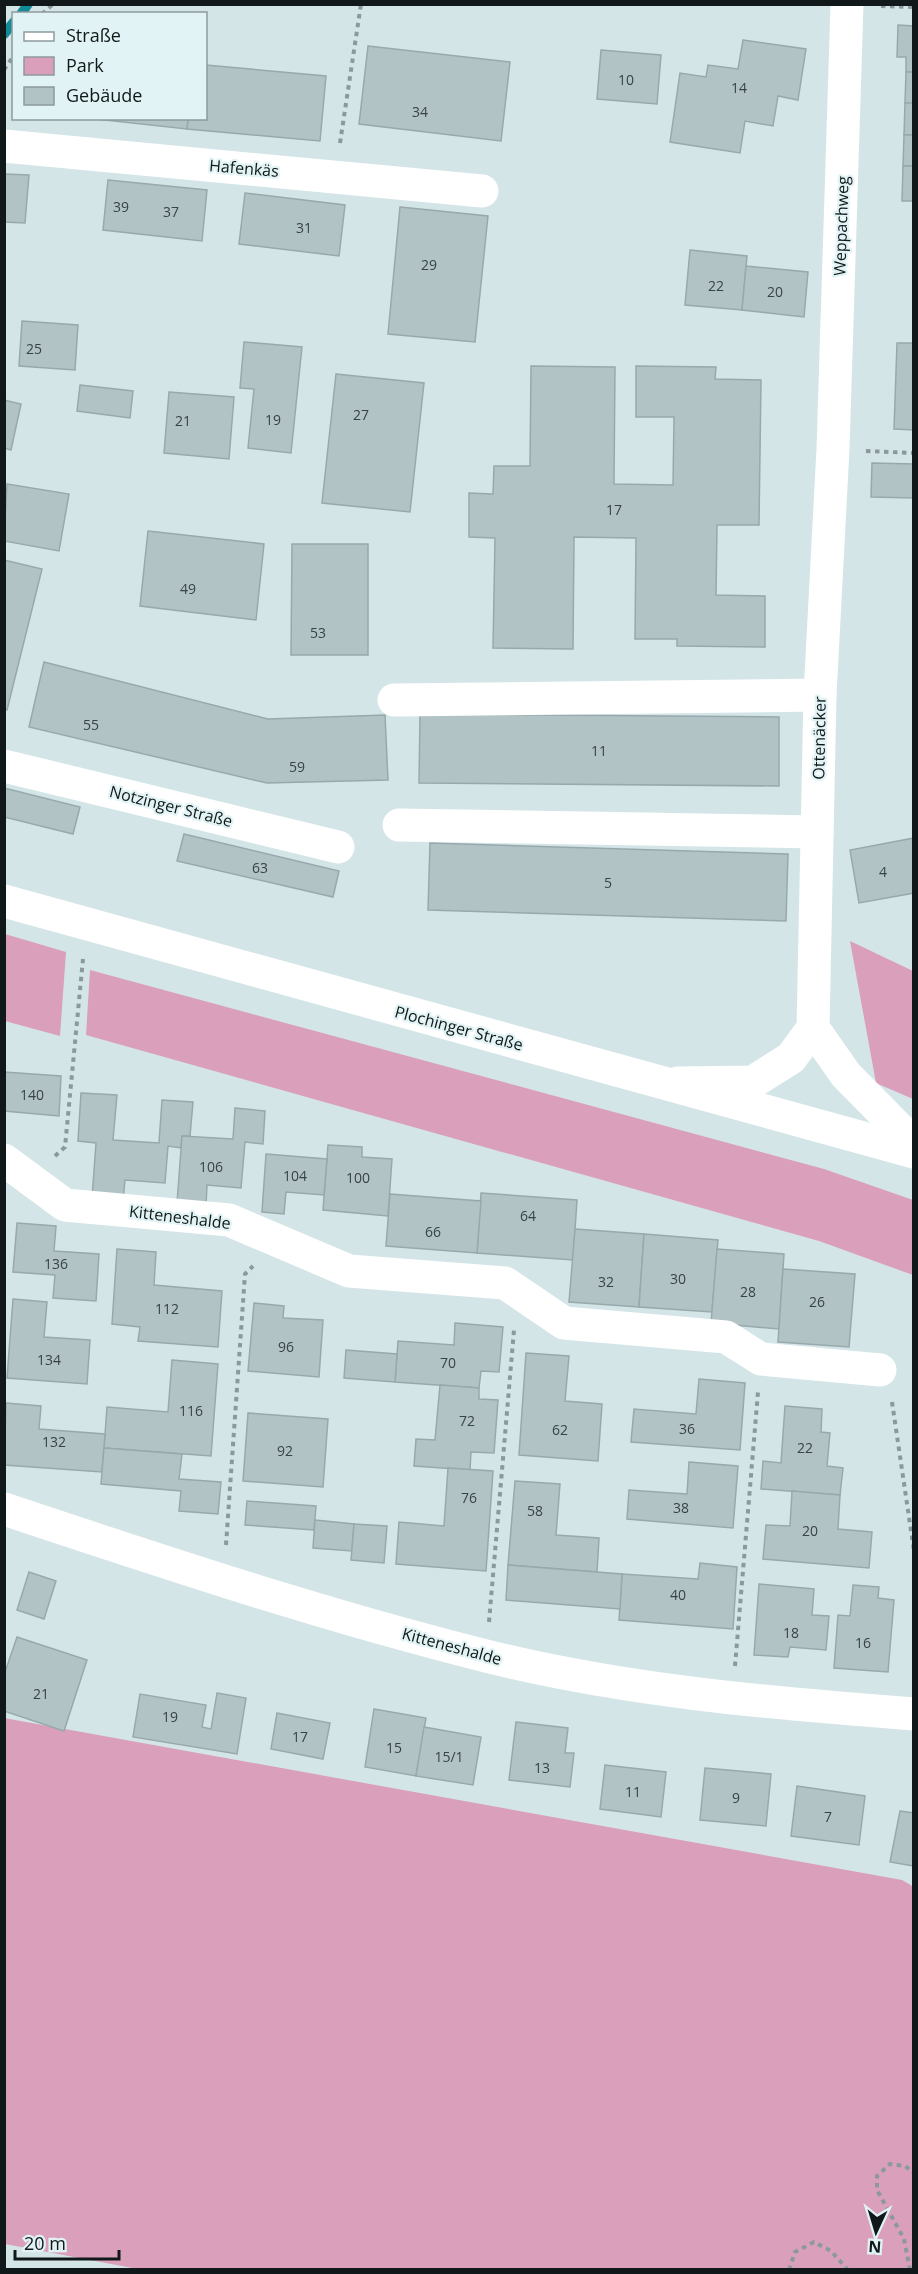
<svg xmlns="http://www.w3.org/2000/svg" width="918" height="2274" viewBox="0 0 918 2274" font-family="'Open Sans',sans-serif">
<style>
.green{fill:#da9fba}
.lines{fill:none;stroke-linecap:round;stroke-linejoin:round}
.stream{stroke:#128a97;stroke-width:10}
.building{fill:#b2c3c6;stroke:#98a9ac;stroke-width:1.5}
.path{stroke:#8c999c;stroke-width:4;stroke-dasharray:4.5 4.5;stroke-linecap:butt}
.minor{stroke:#fff;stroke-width:33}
.major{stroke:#fff;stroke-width:33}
.labels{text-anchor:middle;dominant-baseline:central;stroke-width:4.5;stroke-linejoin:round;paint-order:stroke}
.number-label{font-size:14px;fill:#394344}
.street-label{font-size:16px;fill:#111819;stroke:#e1f3f5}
</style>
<rect width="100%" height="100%" fill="#d4e5e8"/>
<g class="green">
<polygon points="5,934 66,952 60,1036 5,1021"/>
<polygon points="850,941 913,971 913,1099 876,1083"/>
<polygon points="90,970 824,1169 913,1200 913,1275 819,1241 86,1035"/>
<polygon points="4,1718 902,1880 914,1887 913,2269 143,2270 5,2244"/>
</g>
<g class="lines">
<g class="stream">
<polyline points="21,14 28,4"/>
<polyline points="4,34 14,22"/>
</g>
</g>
<g class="building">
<polygon points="898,25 914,26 914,72 906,72 906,57 897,57"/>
<polygon points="743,40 806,49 798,100 778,96 773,126 745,121 740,153 670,142 680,73 706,77 708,65 738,69"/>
<polygon points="368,46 510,62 501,141 359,124"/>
<polygon points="601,50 661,55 657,104 597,99"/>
<polygon points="206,65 326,76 320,141 187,129 188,118 206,118"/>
<polygon points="906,72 914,72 914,103 905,103"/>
<polygon points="905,103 914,103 914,135 904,135"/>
<polygon points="86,118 188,118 187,129"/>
<polygon points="904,135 914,135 914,166 903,166"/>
<polygon points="903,166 914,166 914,201 902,201"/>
<polygon points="4,174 29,175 25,223 4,222"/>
<polygon points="108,180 207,190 202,241 103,230"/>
<polygon points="245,193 345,205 339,256 239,244"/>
<polygon points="400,207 488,216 475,342 388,334"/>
<polygon points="690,250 747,256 742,310 685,305"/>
<polygon points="746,266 808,272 804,317 742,310"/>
<polygon points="22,321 78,325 75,370 19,366"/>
<polygon points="244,342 302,347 291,453 248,448 254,389 240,388"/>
<polygon points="897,343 914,343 914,430 894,429"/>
<polygon points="531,366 615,367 614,484 673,485 674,417 636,417 636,366 716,367 715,379 761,380 759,525 717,525 716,595 765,596 765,647 677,646 677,639 635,639 636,538 574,537 573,649 493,648 495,538 469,537 469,493 493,494 494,466 530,466"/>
<polygon points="336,374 424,383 410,512 322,503"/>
<polygon points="80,385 133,391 130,418 77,411"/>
<polygon points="169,392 234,397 229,459 164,453"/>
<polygon points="4,400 21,404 11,450 4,448"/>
<polygon points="872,463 914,464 914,498 871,497"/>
<polygon points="7,484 69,494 59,551 4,541"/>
<polygon points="148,531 264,544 256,620 140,606"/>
<polygon points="292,544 368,544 368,655 291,655"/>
<polygon points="4,560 42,569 7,710 4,709"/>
<polygon points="44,662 268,719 385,715 388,780 267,783 29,727"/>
<polygon points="420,714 779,717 779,786 419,783"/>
<polygon points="4,788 80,807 73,834 4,817"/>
<polygon points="184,834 339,871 333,897 177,861"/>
<polygon points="914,838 914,893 859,903 850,850"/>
<polygon points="430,843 788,854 786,921 428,910"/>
<polygon points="4,1072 61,1076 59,1116 4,1111"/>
<polygon points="81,1093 117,1095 113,1140 159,1143 162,1100 193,1102 190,1136 182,1136 181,1148 168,1146 165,1183 125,1180 123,1201 92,1198 96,1143 78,1141"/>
<polygon points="235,1108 265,1111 263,1144 245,1142 241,1188 207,1185 206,1206 177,1203 182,1136 233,1139"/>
<polygon points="328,1145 362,1147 362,1157 392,1159 388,1216 323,1210"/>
<polygon points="266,1154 327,1159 324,1195 286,1192 284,1214 262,1212"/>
<polygon points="481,1193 577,1200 573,1260 477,1253"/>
<polygon points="390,1194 481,1201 477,1253 386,1246"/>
<polygon points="17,1223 56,1226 54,1251 99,1254 96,1301 53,1298 55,1275 13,1272"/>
<polygon points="575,1229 644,1234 639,1307 569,1302"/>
<polygon points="644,1234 718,1240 712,1312 639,1307"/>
<polygon points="117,1249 156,1252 154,1285 222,1291 218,1347 138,1341 140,1327 112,1324"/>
<polygon points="717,1249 784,1254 779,1329 711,1323"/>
<polygon points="783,1269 855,1274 849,1347 778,1342"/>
<polygon points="13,1299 47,1302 44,1337 90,1340 87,1384 7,1378"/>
<polygon points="254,1303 284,1306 283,1318 323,1320 319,1377 248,1371"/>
<polygon points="455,1323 503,1327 499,1372 481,1371 479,1388 395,1382 398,1341 454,1345"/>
<polygon points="346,1350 397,1354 395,1382 344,1378"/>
<polygon points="526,1353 569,1356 565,1401 602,1404 598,1461 519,1455"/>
<polygon points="172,1360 218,1364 211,1456 104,1448 107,1407 168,1412"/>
<polygon points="699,1379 745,1383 740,1450 631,1442 634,1409 696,1414"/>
<polygon points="440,1385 479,1388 479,1399 498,1400 494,1453 471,1452 470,1470 414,1466 416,1439 435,1440"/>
<polygon points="6,1403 41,1406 39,1429 105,1434 102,1472 4,1465"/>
<polygon points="785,1406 822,1409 821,1432 830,1433 827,1466 843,1468 840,1495 761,1489 763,1461 781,1463"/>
<polygon points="248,1413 328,1419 323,1487 243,1481"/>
<polygon points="104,1448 182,1454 179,1479 221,1482 218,1514 179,1511 181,1491 101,1484"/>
<polygon points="689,1462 738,1466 733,1528 627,1519 629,1490 687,1494"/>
<polygon points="448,1468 493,1471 486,1571 396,1564 399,1522 444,1526"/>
<polygon points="515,1481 560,1484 556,1535 599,1538 597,1572 508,1565"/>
<polygon points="792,1491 840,1495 838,1529 872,1532 869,1568 763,1559 766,1525 790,1526"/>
<polygon points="247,1501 316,1506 314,1530 245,1525"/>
<polygon points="315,1520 354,1524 352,1551 313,1548"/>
<polygon points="354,1524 387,1526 384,1563 351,1560"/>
<polygon points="700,1563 737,1567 733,1629 619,1620 622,1574 698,1579"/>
<polygon points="508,1565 622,1574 620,1609 506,1600"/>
<polygon points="29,1572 56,1581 44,1619 17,1610"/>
<polygon points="759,1584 814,1589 812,1615 829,1616 826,1650 790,1647 788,1657 754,1655"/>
<polygon points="853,1585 879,1587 878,1598 894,1600 888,1672 834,1668 838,1615 850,1616"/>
<polygon points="17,1637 87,1660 64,1731 4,1711 4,1675"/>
<polygon points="217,1693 246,1698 237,1754 133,1737 140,1694 206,1705 202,1727 211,1729"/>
<polygon points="374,1709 426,1718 416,1776 365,1767"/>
<polygon points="277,1713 330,1723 323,1759 271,1749"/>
<polygon points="516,1722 568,1728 565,1753 574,1753 570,1787 509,1780"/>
<polygon points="424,1727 481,1737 473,1785 416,1776"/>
<polygon points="605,1765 666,1772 661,1817 600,1809"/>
<polygon points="705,1768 771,1774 766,1826 700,1820"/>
<polygon points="797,1786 865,1796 859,1845 791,1836"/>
<polygon points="900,1811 914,1813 914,1866 890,1862"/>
</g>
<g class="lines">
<g class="path">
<polyline points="881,6 914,7"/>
<polyline points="42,14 53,4"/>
<polyline points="4,70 14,55"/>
<polyline points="340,143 361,4"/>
<polyline points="866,451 914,453"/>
<polyline points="55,1156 65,1147 83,959"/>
<polyline points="892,1402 914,1551"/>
<polyline points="226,1545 245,1274 253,1266"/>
<polyline points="489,1622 514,1330"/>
<polyline points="735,1666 758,1392"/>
<polyline points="789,2270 795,2252 814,2242 831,2251 848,2270"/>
<polyline points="910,2270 904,2239 877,2190 877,2176 890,2164 905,2166 914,2173"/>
</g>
<g class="minor">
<polyline points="4,146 482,191"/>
<polyline points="394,700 820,695"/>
<polyline points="4,766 338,847"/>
<polyline points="399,825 817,832"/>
<polyline points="813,1028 846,1075 914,1144"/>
<polyline points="678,1083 753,1082 791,1058 813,1028 820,695 833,449 847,4"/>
<polyline points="4,1160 65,1205 229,1220 349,1271 505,1283 564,1323 726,1337 761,1359 880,1370"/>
<path d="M4,1509C163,1562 323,1615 486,1656C626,1691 770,1703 914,1714"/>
</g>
<polyline class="major" points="4,901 914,1152"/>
</g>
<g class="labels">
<g class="number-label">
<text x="626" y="79">10</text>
<text x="739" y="87">14</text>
<text x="420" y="111">34</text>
<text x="121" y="206">39</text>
<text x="171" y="211">37</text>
<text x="304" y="227">31</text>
<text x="429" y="264">29</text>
<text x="716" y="285">22</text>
<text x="775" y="291">20</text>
<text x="34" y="348">25</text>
<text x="361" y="414">27</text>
<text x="273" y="419">19</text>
<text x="183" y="420">21</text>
<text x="614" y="509">17</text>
<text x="188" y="588">49</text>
<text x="318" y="632">53</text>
<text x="91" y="724">55</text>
<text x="599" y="750">11</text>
<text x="297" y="766">59</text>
<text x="260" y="867">63</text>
<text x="883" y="871">4</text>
<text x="608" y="882">5</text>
<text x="32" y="1094">140</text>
<text x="211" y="1166">106</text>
<text x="295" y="1175">104</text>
<text x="358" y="1177">100</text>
<text x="528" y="1215">64</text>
<text x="433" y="1231">66</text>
<text x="56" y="1263">136</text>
<text x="678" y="1278">30</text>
<text x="606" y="1281">32</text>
<text x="748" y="1291">28</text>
<text x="817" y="1301">26</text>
<text x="167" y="1308">112</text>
<text x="286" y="1346">96</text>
<text x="49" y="1359">134</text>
<text x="448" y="1362">70</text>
<text x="191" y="1410">116</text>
<text x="467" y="1420">72</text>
<text x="687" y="1428">36</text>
<text x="560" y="1429">62</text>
<text x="54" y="1441">132</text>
<text x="805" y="1447">22</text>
<text x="285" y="1450">92</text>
<text x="469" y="1497">76</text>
<text x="681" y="1507">38</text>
<text x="535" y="1510">58</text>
<text x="810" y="1530">20</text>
<text x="678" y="1594">40</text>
<text x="791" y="1632">18</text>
<text x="863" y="1642">16</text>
<text x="41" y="1693">21</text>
<text x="170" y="1716">19</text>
<text x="300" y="1736">17</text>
<text x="394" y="1747">15</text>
<text x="449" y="1756">15/1</text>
<text x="542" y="1767">13</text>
<text x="633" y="1791">11</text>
<text x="736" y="1797">9</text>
<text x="828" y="1816">7</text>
</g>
<g class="street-label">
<text transform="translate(244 168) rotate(5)">Hafenkäs</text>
<text transform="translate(841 226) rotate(-88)">Weppachweg</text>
<text transform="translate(819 738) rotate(-89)">Ottenäcker</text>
<text transform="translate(171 806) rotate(14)">Notzinger Straße</text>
<text transform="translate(459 1028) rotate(15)">Plochinger Straße</text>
<text transform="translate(180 1217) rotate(7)">Kitteneshalde</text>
<text transform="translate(452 1646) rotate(15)">Kitteneshalde</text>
</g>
</g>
<rect width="918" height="2274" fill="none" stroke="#111819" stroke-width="12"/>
<rect x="12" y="12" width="195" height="108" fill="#e1f3f5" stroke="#8e9b9d" stroke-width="1.5"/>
<rect x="24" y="32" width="30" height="9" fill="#ffffff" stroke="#8e9b9d" stroke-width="1.5"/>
<text x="66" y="42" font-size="18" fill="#111819">Straße</text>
<rect x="24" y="57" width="30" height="18" fill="#da9fba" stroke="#8e9b9d" stroke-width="1.5"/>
<text x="66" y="72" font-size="18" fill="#111819">Park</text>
<rect x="24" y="87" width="30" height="18" fill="#b2c3c6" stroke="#8e9b9d" stroke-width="1.5"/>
<text x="66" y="102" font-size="18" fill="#111819">Gebäude</text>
<g transform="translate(876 2232) rotate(184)" stroke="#e1f3f5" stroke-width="4.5" paint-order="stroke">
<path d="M0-4.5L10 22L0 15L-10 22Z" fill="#111819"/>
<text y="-9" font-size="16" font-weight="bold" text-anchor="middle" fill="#111819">N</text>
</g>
<path d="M15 2250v9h104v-9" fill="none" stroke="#111819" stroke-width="3"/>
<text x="24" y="2250" font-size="18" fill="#111819" stroke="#e1f3f5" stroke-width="4.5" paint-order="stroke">20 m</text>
</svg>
